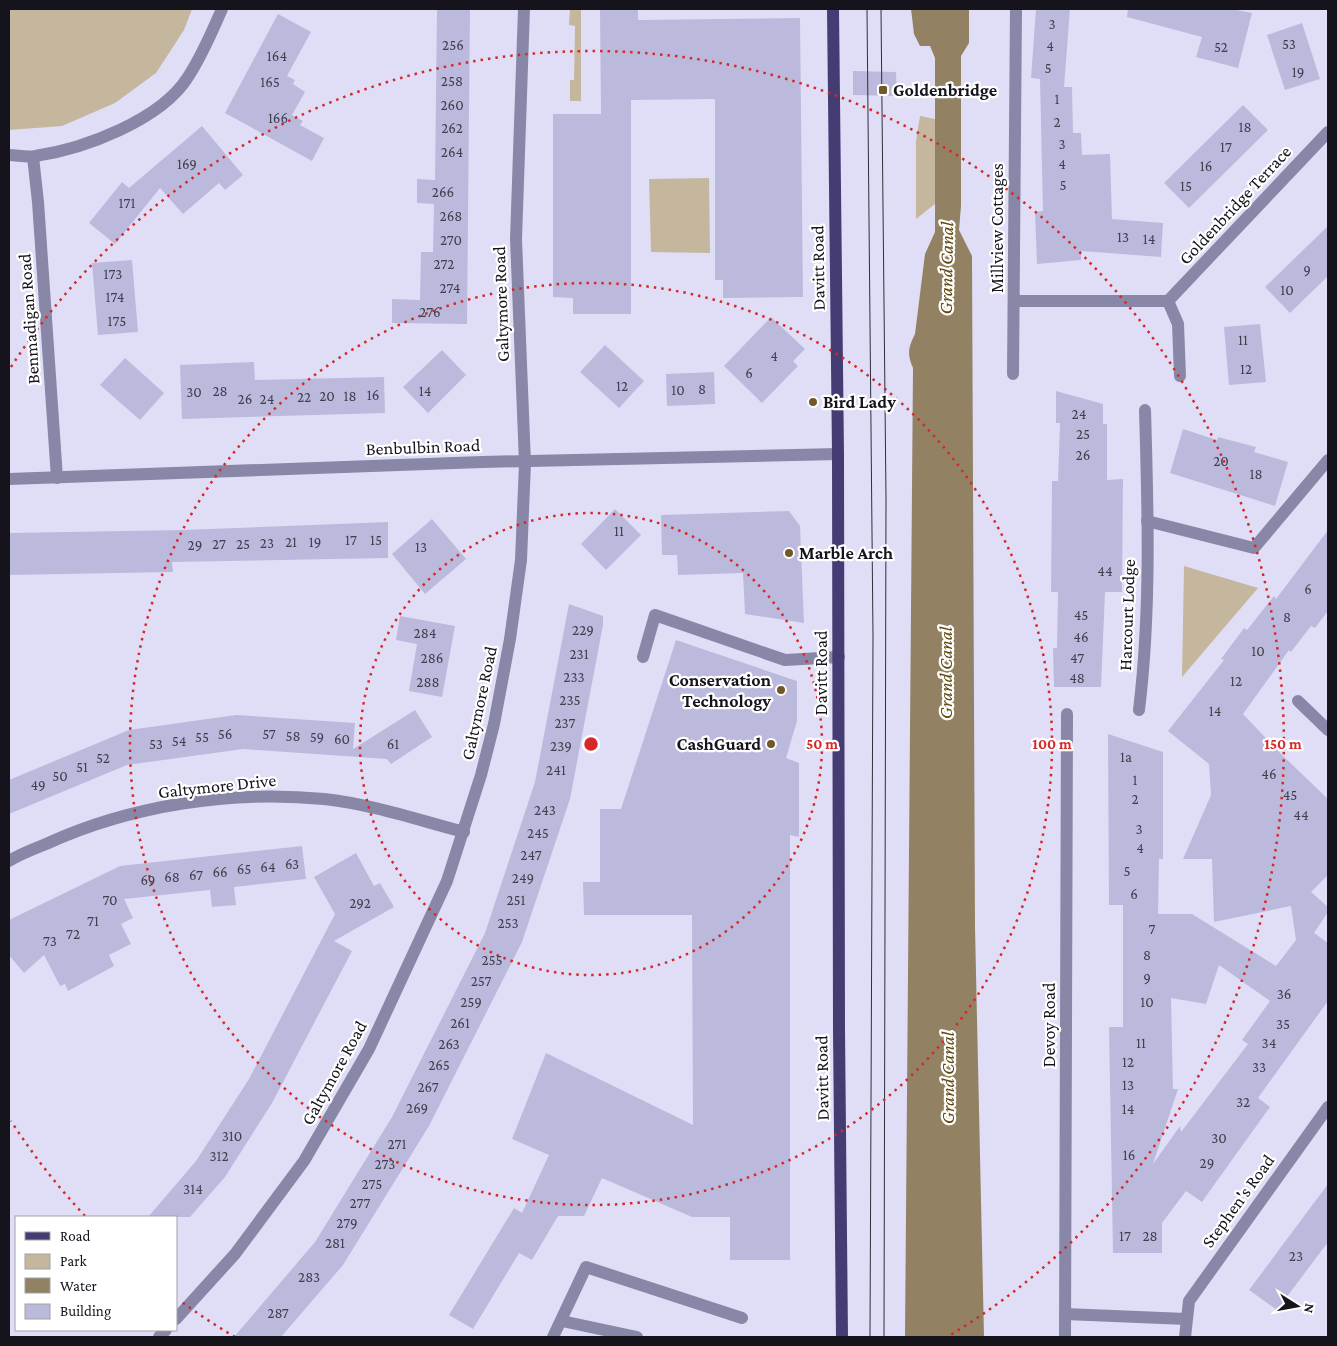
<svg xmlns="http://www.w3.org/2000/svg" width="1337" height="1346" viewBox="0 0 1337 1346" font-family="'Crimson Pro',serif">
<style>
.green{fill:#c4b79e}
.water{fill:#928263}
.building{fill:#bcbadc;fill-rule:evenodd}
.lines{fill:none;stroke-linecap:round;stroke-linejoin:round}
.minor{stroke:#8987a7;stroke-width:12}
.major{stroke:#453c74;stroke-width:12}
.tram{stroke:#2f2e39;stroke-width:1}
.ring{fill:none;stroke:#d62828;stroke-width:2.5;stroke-dasharray:2.5 5}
.poi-dot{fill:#705929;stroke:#fff;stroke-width:2}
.labels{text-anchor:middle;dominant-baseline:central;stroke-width:4.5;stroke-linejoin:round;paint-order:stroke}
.number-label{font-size:15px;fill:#3f3e4d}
.poi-label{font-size:18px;font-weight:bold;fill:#15141d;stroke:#fff;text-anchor:start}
.street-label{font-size:18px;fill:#15141d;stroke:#fff}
.water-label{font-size:19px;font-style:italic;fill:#5f460c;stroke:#fff}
.centre{fill:#d62828;stroke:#fff;stroke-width:2.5}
.ring-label{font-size:15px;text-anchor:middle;font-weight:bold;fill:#d62828;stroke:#fff;stroke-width:4.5;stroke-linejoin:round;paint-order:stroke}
</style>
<rect width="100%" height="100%" fill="#e0def7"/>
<g class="green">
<polygon points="9,9 192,9 184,30 156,73 115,103 62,126 9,130"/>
<polygon points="570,9 581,9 581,101 570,101 570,80 574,80 575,26 569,25"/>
<polygon points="920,116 940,120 940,200 916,219 916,141"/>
<polygon points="709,178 710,253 651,252 649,179"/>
<polygon points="1184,566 1258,588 1182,677"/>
</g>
<path class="water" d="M911,9H969V43L961,56V206L959,230L972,256L975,927L984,1337H905L913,368C907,354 908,348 915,334L925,254L935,232V58L930,46H920L914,34Z"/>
<g class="building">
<polygon points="437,9 470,9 467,324 392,323 392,299 420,300 421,252 433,252 434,204 417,203 417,179 435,180"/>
<polygon points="638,9 638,20 800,18 803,297 723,298 723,280 715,280 715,99 631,100 631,314 573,314 573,298 553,297 553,114 601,114 600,10"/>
<polygon points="1036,9 1070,9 1064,87 1072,87 1073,133 1081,133 1082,155 1110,154 1112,219 1163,223 1161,257 1081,251 1081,260 1037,264 1035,212 1043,211 1040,79 1031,78"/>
<polygon points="1128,9 1232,9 1252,13 1238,68 1196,57 1202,37 1127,17"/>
<polygon points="278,14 311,32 287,76 295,80 293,84 305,92 292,115 303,121 300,125 324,138 312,161 225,113"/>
<polygon points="1302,23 1320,79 1285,90 1267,35"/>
<polygon points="853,71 896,72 897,96 853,95"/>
<polygon points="1243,105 1268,130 1189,208 1164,183"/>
<polygon points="202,126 243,175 225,190 219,183 183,214 160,188 115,244 89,223 122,182 129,188"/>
<polygon points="1328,226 1328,276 1290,313 1265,287"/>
<polygon points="132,260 138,332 98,335 92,263"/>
<polygon points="771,317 805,349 793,361 798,366 762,403 724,366"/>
<polygon points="1260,324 1266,382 1229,385 1224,327"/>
<polygon points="605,345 644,381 619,408 580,372"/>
<polygon points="442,350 466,375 428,413 403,387"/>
<polygon points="125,358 164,393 140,420 100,385"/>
<polygon points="254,362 255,380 384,377 385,413 182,419 180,365"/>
<polygon points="714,372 715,404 667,406 666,374"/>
<polygon points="1056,391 1103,404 1103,424 1107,424 1107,480 1123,479 1122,592 1105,592 1101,687 1054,687 1053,648 1057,648 1058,592 1051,592 1052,481 1058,481 1060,423 1056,423"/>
<polygon points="1183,429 1217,440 1218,437 1256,447 1254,452 1288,462 1275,506 1170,473"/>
<polygon points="615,509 641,535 606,570 581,544"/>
<polygon points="789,511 800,526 804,623 745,614 743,573 678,575 677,555 662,555 661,515"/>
<polygon points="432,519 466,559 425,594 392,554"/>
<polygon points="388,522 388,558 172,562 173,572 9,575 9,533 183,530"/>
<path d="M1328,530V611L1315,628L1311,626L1291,652L1289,650L1243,714L1279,752L1328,799V875L1311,892L1328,907V912L1314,933L1328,943V1001L1258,1098L1270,1107L1209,1192L1202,1202L1186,1191L1162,1223V1253H1113L1109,1027H1123V905H1109L1108,734L1163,752V859H1159L1158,914H1192L1276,966L1296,940L1291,906L1214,922L1212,859H1183L1211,795L1209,764L1168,731L1224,660L1221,659L1244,628L1247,630L1274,596L1276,599ZM1219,965L1270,1001L1242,1040L1248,1044L1181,1132L1180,1126L1153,1164L1178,1089H1173L1171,998L1206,1004Z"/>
<polygon points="569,604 603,616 603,625 570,799 522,942 429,1126 343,1265 281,1337 234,1337 315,1242 363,1164 392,1117 485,933 535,782"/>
<polygon points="400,616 455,626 442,697 409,691 417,644 396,640"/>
<polygon points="676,640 797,681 797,721 786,758 799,763 799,837 790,835 790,1260 730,1260 730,1217 692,1217 602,1178 584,1216 558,1216 532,1260 519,1253 473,1329 449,1315 514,1208 522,1213 549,1155 512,1139 546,1053 693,1125 692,915 584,915 583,882 600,882 600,809 621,809"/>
<polygon points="415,710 432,737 391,764 387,759 243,749 127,765 9,814 9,780 129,730 236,715 355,723 353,749"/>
<polygon points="302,846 306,879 234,887 236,905 212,907 210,890 124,899 133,918 121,924 131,944 109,955 114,966 68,991 65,984 60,986 44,955 24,973 9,955 9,920 120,866"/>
<polygon points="356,853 374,886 380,883 394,907 334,941 352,951 272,1103 225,1177 190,1217 148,1217 196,1161 249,1079 335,914 314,877"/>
<polygon points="1328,1184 1328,1242 1277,1310 1249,1290"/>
</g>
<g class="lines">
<g class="minor">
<path d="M9,155C17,155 27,158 35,156C84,149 161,120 188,77C202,56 212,32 222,9"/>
<polyline points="33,157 38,202 57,478"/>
<polyline points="1015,301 1168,301 1328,132"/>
<polyline points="1168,301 1178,324 1180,376"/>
<polyline points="1013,374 1016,9"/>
<polyline points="9,479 482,462 838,454"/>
<polyline points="1147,521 1254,548 1328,460"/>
<polyline points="643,657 655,615 785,660 839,657"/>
<polyline points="1298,701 1328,730"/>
<path d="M1139,710C1151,611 1148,510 1145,410"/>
<path d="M9,861C20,854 34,849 46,844C131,805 232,790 324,799C371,804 418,820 464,832"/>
<polyline points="1065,1314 1186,1319"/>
<polyline points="176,1319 235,1254 304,1161 369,1049 447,881 481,775 494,724 510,639 521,560 525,463 516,239 524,9"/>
<polyline points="562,1321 637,1337"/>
<polyline points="159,1337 166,1330"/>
<polyline points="553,1337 586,1267 742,1318"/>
<polyline points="1065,1337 1067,714"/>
<polyline points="1185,1337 1189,1301 1328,1107"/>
</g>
<polyline class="major" points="833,9 838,454 839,1030 842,1337"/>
<g class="tram">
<polyline points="867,9 873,637 870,1337"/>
<polyline points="881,9 886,499 884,1337"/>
</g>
</g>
<g class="ring">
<circle cx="591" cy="744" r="231"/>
<circle cx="591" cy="744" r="461"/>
<path d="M235 1337A692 692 0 0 1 179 1300M85 1216A692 692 0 0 1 11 1121M11 367A692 692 0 1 1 947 1337"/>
</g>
<g class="poi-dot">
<rect x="878" y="85" width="10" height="10" rx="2.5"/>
<circle cx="813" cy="402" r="5"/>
<circle cx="789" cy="553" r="5"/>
<circle cx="781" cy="690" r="5"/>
<circle cx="771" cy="744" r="5"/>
</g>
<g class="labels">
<g class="number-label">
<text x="1052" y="24">3</text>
<text x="1289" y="44">53</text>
<text x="453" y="45">256</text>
<text x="1050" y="46">4</text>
<text x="1221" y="47">52</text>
<text x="277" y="56">164</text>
<text x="1048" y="68">5</text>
<text x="1298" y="72">19</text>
<text x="452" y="81">258</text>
<text x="270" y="82">165</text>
<text x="1057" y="99">1</text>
<text x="452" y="105">260</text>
<text x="278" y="118">166</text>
<text x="1057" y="122">2</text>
<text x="1245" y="127">18</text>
<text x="452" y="128">262</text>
<text x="1062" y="144">3</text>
<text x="1226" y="147">17</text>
<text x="452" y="152">264</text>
<text x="187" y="164">169</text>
<text x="1062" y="164">4</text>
<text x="1206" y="166">16</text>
<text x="1063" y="185">5</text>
<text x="1186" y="186">15</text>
<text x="443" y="192">266</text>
<text x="127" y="203">171</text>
<text x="451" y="216">268</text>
<text x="1123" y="237">13</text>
<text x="1149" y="239">14</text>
<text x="451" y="240">270</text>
<text x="444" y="264">272</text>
<text x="1307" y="270">9</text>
<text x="113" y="274">173</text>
<text x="450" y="288">274</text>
<text x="1287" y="290">10</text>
<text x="115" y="297">174</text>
<text x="430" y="312">276</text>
<text x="117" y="321">175</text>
<text x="1243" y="340">11</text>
<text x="774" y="356">4</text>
<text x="1246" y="369">12</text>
<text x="749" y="373">6</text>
<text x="622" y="386">12</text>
<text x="702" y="389">8</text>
<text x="678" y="390">10</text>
<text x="220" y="391">28</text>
<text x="425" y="391">14</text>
<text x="194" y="392">30</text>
<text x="373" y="395">16</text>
<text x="327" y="396">20</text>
<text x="350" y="396">18</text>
<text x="304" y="397">22</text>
<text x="245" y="399">26</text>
<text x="267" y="399">24</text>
<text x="1079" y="414">24</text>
<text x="1083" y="434">25</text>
<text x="1083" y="455">26</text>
<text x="1221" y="461">20</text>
<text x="1256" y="474">18</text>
<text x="619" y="531">11</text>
<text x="351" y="540">17</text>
<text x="376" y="540">15</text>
<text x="291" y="542">21</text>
<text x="315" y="542">19</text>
<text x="267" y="543">23</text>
<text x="219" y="544">27</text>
<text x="243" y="544">25</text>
<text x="195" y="545">29</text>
<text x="421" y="547">13</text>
<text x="1105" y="571">44</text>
<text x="1308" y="589">6</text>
<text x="1081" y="615">45</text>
<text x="1287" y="617">8</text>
<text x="583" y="630">229</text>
<text x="425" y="633">284</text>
<text x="1081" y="637">46</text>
<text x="1258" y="651">10</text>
<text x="579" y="654">231</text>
<text x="432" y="658">286</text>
<text x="1077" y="658">47</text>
<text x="574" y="677">233</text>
<text x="1077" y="678">48</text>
<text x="1236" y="681">12</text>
<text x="428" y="682">288</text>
<text x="570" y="700">235</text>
<text x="1215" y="711">14</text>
<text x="565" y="723">237</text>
<text x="225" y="734">56</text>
<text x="269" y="734">57</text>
<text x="293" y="736">58</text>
<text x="202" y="737">55</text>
<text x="317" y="737">59</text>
<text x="342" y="739">60</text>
<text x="179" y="741">54</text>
<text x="156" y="744">53</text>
<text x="393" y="744">61</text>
<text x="561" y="746">239</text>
<text x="1126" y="757">1a</text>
<text x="103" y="758">52</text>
<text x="82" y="767">51</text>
<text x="556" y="770">241</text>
<text x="1269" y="774">46</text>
<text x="60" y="776">50</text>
<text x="1135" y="780">1</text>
<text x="38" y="785">49</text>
<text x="1290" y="795">45</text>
<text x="1135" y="799">2</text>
<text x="545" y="810">243</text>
<text x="1301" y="815">44</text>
<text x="1139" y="829">3</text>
<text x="538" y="833">245</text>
<text x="1140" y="848">4</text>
<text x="531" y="855">247</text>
<text x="292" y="864">63</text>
<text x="268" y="867">64</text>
<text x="244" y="869">65</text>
<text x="1127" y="871">5</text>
<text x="220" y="872">66</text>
<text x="196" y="875">67</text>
<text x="172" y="877">68</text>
<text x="523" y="878">249</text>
<text x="148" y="880">69</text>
<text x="1134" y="894">6</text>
<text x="110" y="900">70</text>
<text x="516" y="900">251</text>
<text x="360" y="903">292</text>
<text x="93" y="921">71</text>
<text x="508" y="923">253</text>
<text x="1152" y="929">7</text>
<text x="73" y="934">72</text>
<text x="50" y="941">73</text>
<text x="1147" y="955">8</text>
<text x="492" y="960">255</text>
<text x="1147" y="978">9</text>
<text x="481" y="981">257</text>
<text x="1284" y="994">36</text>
<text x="471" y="1002">259</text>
<text x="1147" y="1002">10</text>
<text x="460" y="1023">261</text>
<text x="1283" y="1024">35</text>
<text x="1141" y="1043">11</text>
<text x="1269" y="1043">34</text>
<text x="449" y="1044">263</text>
<text x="1128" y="1062">12</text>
<text x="439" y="1065">265</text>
<text x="1259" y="1067">33</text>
<text x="1128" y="1085">13</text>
<text x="428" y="1087">267</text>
<text x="1243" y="1102">32</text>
<text x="417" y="1108">269</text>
<text x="1128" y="1109">14</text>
<text x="232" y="1136">310</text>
<text x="1219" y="1138">30</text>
<text x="397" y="1144">271</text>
<text x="1129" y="1155">16</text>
<text x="219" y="1156">312</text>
<text x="1207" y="1163">29</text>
<text x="385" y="1164">273</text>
<text x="372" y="1184">275</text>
<text x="193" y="1189">314</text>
<text x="360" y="1203">277</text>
<text x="347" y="1223">279</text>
<text x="1125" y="1236">17</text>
<text x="1150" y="1236">28</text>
<text x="335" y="1243">281</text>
<text x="1296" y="1256">23</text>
<text x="309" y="1277">283</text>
<text x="278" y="1313">287</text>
</g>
<g class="poi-label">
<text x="893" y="90">Goldenbridge</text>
<text x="823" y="402">Bird Lady</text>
<text x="799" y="553">Marble Arch</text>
<text x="771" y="680" text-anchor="end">Conservation<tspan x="771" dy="21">Technology</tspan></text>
<text x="761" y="744" text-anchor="end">CashGuard</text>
</g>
<g class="street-label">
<text transform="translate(1235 205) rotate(-47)">Goldenbridge Terrace</text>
<text transform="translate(997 228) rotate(-90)">Millview Cottages</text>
<text transform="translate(818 268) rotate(-91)">Davitt Road</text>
<text transform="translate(501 304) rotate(-92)">Galtymore Road</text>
<text transform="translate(29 319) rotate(-94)">Benmadigan Road</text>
<text transform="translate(423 447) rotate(-2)">Benbulbin Road</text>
<text transform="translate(1127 615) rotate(-88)">Harcourt Lodge</text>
<text transform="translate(821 673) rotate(-90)">Davitt Road</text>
<text transform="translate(479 703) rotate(-78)">Galtymore Road</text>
<text transform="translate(217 786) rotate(-6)">Galtymore Drive</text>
<text transform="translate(1049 1025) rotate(-90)">Devoy Road</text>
<text transform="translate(334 1073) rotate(-61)">Galtymore Road</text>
<text transform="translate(822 1078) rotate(-91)">Davitt Road</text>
<text transform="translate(1238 1201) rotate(-54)">Stephen's Road</text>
</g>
<g class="water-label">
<text transform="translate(946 268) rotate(-89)">Grand Canal</text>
<text transform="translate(945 673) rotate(-90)">Grand Canal</text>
<text transform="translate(947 1078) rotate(-90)">Grand Canal</text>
</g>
</g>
<circle cx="591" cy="744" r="8" class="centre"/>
<g class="ring-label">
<text x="822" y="749">50 m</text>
<text x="1052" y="749">100 m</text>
<text x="1283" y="749">150 m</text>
</g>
<rect width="1337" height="1346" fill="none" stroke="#15141d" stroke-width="20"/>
<rect x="15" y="1216" width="162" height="115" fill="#ffffff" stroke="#a1a1a5"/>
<rect x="25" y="1232" width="25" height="8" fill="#453c74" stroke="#a1a1a5"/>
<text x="60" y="1241" font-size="15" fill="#15141d">Road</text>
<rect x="25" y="1254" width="25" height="15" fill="#c4b79e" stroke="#a1a1a5"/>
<text x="60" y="1266" font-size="15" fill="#15141d">Park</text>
<rect x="25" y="1278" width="25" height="15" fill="#928263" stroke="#a1a1a5"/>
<text x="60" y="1291" font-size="15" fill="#15141d">Water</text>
<rect x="25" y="1304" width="25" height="15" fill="#bcbadc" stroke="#a1a1a5"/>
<text x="60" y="1316" font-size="15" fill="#15141d">Building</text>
<g transform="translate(1297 1306) rotate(101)" stroke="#ffffff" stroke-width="4" paint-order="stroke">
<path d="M0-4L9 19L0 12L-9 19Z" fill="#15141d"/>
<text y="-8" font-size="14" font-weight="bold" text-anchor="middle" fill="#15141d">N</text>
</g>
</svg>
